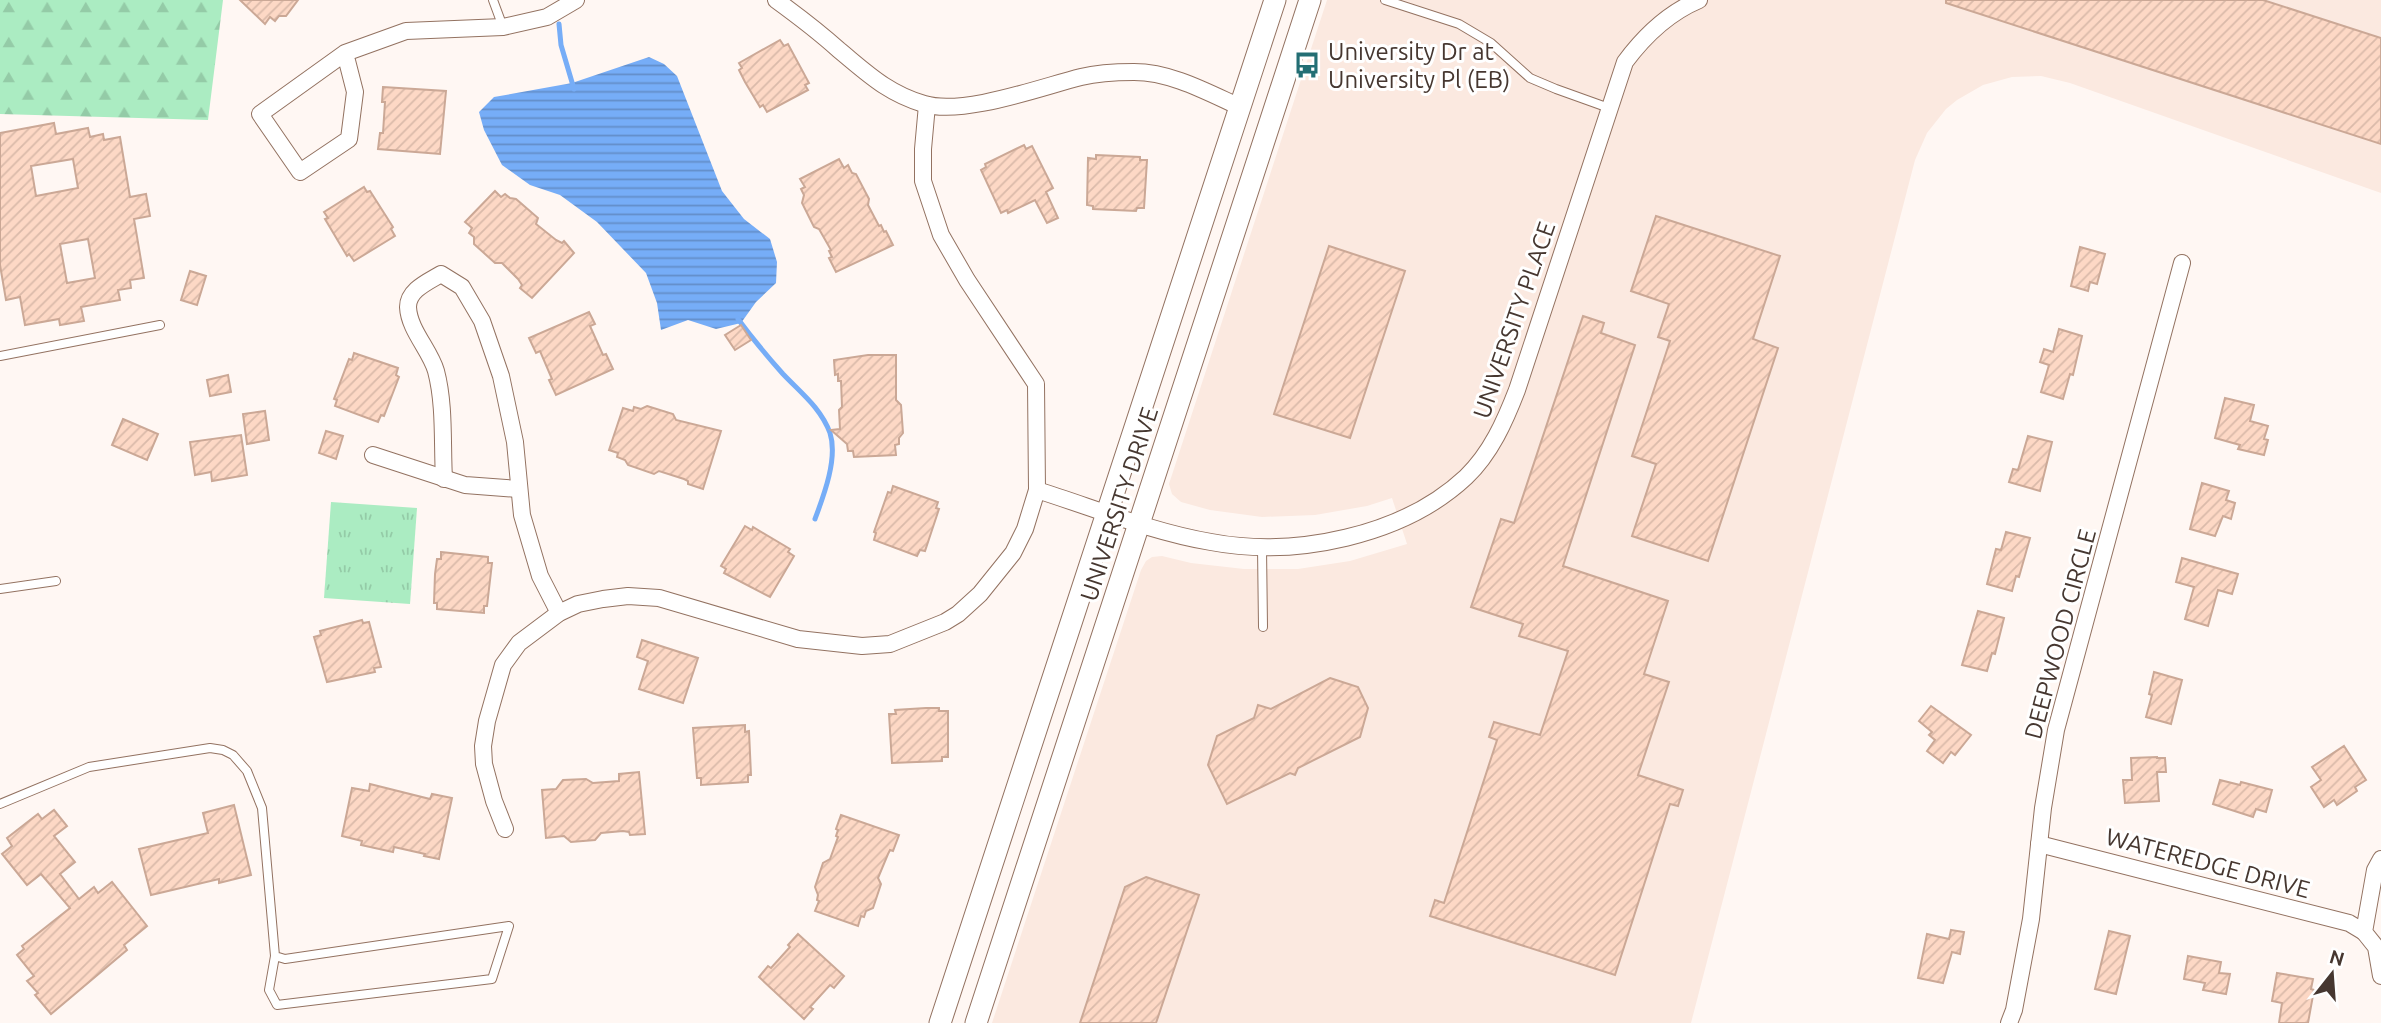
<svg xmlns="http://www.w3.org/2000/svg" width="2381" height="1023" viewBox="0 0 2381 1023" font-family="Ubuntu,sans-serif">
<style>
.built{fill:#fbe9e0}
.forest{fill:url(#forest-firs)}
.park{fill:url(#park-tufts)}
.water{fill:url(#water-rules)}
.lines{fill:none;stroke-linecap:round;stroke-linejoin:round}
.stream{stroke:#76adf7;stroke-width:5}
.building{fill:url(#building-hatch);stroke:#cba896;stroke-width:2;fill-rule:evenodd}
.service-casing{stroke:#937261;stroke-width:10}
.minor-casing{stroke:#937261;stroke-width:18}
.secondary-casing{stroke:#937261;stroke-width:23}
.service{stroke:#fff;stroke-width:8}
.minor{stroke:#fff;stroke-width:16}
.secondary{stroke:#fff;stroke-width:21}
.labels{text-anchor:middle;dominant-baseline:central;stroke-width:6;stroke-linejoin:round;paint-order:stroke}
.poi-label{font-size:24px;fill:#463730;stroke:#fff;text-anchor:start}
.street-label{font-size:24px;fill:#463730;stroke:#fff}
</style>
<defs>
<pattern id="forest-firs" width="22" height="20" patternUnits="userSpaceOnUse" patternTransform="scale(1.75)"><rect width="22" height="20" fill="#abecc2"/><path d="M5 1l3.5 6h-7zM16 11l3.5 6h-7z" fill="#94cba7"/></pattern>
<pattern id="park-tufts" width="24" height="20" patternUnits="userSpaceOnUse" patternTransform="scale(1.75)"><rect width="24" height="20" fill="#abecc2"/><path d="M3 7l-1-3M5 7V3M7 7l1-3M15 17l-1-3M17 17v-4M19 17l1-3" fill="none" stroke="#94cba7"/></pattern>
<pattern id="water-rules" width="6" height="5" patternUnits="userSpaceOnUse" patternTransform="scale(1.75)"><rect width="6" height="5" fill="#76adf7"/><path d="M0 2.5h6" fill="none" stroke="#638ec8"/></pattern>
<pattern id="building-hatch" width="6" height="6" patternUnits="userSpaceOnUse" patternTransform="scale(1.75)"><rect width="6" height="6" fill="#fdd8c5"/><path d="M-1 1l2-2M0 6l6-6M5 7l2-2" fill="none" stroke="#dabaaa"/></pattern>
</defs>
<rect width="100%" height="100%" fill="#fff7f3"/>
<polygon class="built" points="1327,0 2381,0 2381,193 2070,83 2041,76 2012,77 1983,85 1957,100 1946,109 1927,133 1915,160 1691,1023 992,1023 1141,570 1146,561 1152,557 1162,556 1191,563 1244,569 1298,569 1350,561 1407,544 1392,498 1367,506 1315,515 1262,517 1210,510 1181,502 1172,494 1169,484"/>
<polygon class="forest" points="0,0 223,0 208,120 0,114"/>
<polygon class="park" points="331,502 417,508 410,604 324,598"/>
<polygon class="water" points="649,57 664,64 677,76 722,191 744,219 770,239 777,262 776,283 756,302 741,323 716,329 688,320 661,330 657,303 646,273 597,222 560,195 530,185 502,165 484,130 479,112 494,97 572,83"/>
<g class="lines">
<g class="stream">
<polyline points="559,24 561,45 574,89"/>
<path d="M738,319C752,338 767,356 783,374C801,393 821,408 830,433C838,458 824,495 815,519"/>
</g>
</g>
<g class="building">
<polygon points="240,0 298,0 286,16 279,16 275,21 270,17 265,24"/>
<polygon points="1946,0 2263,0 2381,38 2381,144 1946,3"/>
<polygon points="780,40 784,46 788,44 809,83 805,85 808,90 767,112 763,105 760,107 745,82 739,70 742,68 739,63"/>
<polygon points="383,87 446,91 440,154 378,149 380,133 383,133 385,102 382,102"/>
<path d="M54,123L56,134L88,128L90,137L103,134L104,140L120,137L130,197L146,194L150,216L134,219L144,278L130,280L131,288L118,290L120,300L81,307L84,321L60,325L59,319L25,325L20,297L6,300L0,265V133ZM73,159L78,188L36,196L31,166ZM88,239L95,278L67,283L60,244Z"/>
<polygon points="1024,145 1026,149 1032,146 1053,188 1046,192 1058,218 1047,223 1035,200 1008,213 1007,210 1001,213 981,170 986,167 985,164"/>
<polygon points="1096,155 1140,157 1140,160 1147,160 1144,208 1137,208 1136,211 1093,209 1093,206 1087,205 1088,158 1096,159"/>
<polygon points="839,159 844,168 848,165 852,173 856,174 869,199 868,205 879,226 881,225 884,232 886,231 893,245 836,272 829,258 832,257 829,251 831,250 819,229 814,227 802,203 804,195 801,189 805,187 800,179"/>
<polygon points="364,187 367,192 370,191 393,227 391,229 395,236 354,261 349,254 347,256 325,219 328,218 324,212"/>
<polygon points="495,191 501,197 505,194 510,198 516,199 538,218 536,224 556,240 562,243 564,241 574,253 532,298 520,288 522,285 518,279 502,263 495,263 474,244 474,237 469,233 472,228 465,222"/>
<polygon points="1656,216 1780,256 1753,339 1778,348 1708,561 1632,536 1656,464 1632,456 1670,341 1658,337 1669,304 1631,291"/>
<polygon points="1329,246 1405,271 1350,438 1274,414"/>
<polygon points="2080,247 2105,254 2097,284 2090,282 2088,291 2071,286"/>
<polygon points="190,271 206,276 197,305 181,300"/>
<polygon points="589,312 595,324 590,326 603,355 606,354 613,369 556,395 549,380 552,379 540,351 536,353 529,338"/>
<polygon points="1583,316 1604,323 1601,333 1635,345 1563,566 1668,601 1644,674 1669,682 1638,775 1683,790 1678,806 1670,804 1615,975 1430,916 1435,900 1444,903 1497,740 1489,737 1494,722 1540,735 1568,651 1519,636 1523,624 1471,607 1501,519 1514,523"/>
<polygon points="741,325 751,340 735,350 725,335"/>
<polygon points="2059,329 2082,336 2073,375 2070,374 2063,399 2041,392 2049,365 2040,362 2044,349 2053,352"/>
<polygon points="354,353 398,368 396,375 399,377 384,416 381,415 378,422 335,406 337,400 334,399 349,359 352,360"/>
<polygon points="868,355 896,355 896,400 901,405 903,433 899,438 899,444 895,445 896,455 854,457 853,451 848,451 847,444 831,430 840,429 839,410 842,407 841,381 838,381 838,374 835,375 834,360"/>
<polygon points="228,375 231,392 210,396 207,380"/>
<polygon points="2225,398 2254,405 2250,421 2268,426 2264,439 2268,440 2264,455 2238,449 2240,445 2215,438"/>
<polygon points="647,406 673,414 676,420 721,431 703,489 688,484 688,481 684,479 659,471 654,474 628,465 625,460 617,457 618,453 609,450 623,408 633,411 634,407 641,409"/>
<polygon points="265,411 269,440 247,444 243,414"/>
<polygon points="123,419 158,434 147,460 112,445"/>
<polygon points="326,431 343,436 336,459 319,453"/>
<polygon points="241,435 247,475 212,481 211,472 195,475 190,442"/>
<polygon points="2028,436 2052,442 2040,491 2009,482 2013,469 2018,470"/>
<polygon points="2202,483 2229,491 2226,500 2235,503 2231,519 2223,516 2215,536 2190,529"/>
<polygon points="893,486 938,502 936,508 939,509 925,551 920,550 917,556 874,540 876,533 874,532 888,492 891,493"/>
<polygon points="745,526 752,530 753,527 790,549 788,552 794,556 770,597 724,573 726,569 721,566"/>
<polygon points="2006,532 2030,538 2019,577 2016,576 2012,591 1987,584 1996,549 2001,550"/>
<polygon points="441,552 488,557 488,563 492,563 487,606 484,606 484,613 437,609 437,603 434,603 435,574 437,559 441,559"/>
<polygon points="2182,558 2238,574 2232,594 2218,590 2208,626 2185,619 2194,587 2176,582"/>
<polygon points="1978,611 2004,618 1995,654 1992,653 1987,671 1962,665"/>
<polygon points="362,620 363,623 369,622 381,667 374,668 375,672 327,682 314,637 321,635 320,631"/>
<polygon points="642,640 698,658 683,703 639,689 648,661 637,657"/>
<polygon points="2154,672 2182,680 2171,724 2146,717 2152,695 2149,694"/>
<polygon points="1330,678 1358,687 1368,708 1360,737 1298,768 1295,775 1290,773 1227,804 1208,765 1217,736 1254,718 1258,705 1271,709"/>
<polygon points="1931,706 1971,735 1955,755 1951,752 1943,763 1927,751 1935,740 1929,735 1932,732 1919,721"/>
<polygon points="926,708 939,708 939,711 948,711 948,757 942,757 942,761 892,763 889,714 896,714 895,710"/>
<polygon points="745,725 745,732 749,731 751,775 748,775 748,782 701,785 701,778 697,778 693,728"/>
<polygon points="2344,746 2366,780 2355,787 2357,791 2337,805 2334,800 2324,807 2311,787 2321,780 2312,767"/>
<polygon points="2157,757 2157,758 2165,758 2166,772 2157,772 2159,801 2125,803 2123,780 2132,780 2131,758"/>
<polygon points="639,772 645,834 630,835 629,832 623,831 601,833 595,840 571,842 564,836 546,838 542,790 556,789 563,780 586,779 593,783 619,781 619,774"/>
<polygon points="2220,780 2240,785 2241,782 2272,790 2266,812 2256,809 2253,817 2213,804"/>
<polygon points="370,784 430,799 432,794 452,798 439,859 424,856 425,854 394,847 393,852 361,845 362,841 342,836 352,788 369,791"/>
<polygon points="234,805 251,875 219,883 219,879 151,895 139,849 208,833 203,813"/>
<polygon points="54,810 67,826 54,836 75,862 60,874 79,899 94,887 98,893 112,882 147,926 124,945 127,950 51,1014 35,995 38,993 27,981 34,976 17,955 24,949 22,946 70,908 41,874 27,885 2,854 12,846 7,838 38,814 42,819"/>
<polygon points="841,815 899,835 893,851 890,850 888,854 878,878 881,884 873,908 866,911 864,917 861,916 858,926 815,911 819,901 817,900 818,895 815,887 823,863 830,859 838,837 836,836 838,830 836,829"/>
<polygon points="1146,877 1199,895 1156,1023 1080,1023 1125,887"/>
<polygon points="1951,930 1964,932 1960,954 1952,952 1943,983 1918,978 1927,934 1949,939"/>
<polygon points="2109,931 2130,936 2116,994 2095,989"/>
<polygon points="798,934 844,976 834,988 830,985 810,1007 813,1009 804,1019 759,977 768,966 771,968 790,947 788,945"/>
<polygon points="2188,956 2221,962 2219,973 2230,974 2226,994 2203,990 2205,983 2184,979"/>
<polygon points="2277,973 2313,979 2311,989 2314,990 2308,1023 2279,1023 2282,1003 2272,1001"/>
</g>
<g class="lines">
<g class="service-casing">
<g id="service">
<polyline points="493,0 503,27"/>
<polyline points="1385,0 1459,24 1491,43 1530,78 1556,89 1609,108"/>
<polyline points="0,356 160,325"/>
<polyline points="1262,548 1263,627"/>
<polyline points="0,589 56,581"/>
<polyline points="0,804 89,767 210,748 223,750 233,755 247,771 262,808 275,956 269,990 277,1005 492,979 509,926 285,959 275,956"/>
</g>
</g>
<g class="minor-casing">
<g id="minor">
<path d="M776,0C798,16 819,32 839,50C867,73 887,93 924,104C963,116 1041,87 1081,77C1097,73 1117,72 1134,72C1171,72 1207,92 1240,107"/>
<polyline points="345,53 355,92 349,139 300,172 260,114 345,53 406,31 503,27 547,17 576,0"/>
<polyline points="373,455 465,485 518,489"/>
<path d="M444,479C442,444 445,405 436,371C430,350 409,330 408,307C408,290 428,282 441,274L462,287L482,321L501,376L515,442L522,515L540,576L559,613"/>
<path d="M1037,490C1094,508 1152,532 1211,542C1295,558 1403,536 1466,477C1491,453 1505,421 1517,390L1625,62C1645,35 1668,13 1699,0"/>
<polyline points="505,829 494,801 484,764 483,746 487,721 503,665 519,643 559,613 578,604 603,599 628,596 659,598 798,639 862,646 890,644 945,622 958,614 980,594 1013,553 1025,529 1037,490 1036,384 967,280 941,235 923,181 923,149 927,105"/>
<polyline points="2039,844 2349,923 2364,932"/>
<polyline points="2381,859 2375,870 2364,932 2376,947 2381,976"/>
<polyline points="2009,1023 2014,1010 2031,919 2043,808 2056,730 2182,263"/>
</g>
</g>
<g class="secondary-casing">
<g id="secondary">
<polyline points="940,1023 1275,0"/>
<polyline points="976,1023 1310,0"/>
</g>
</g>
<use href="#service" class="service"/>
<use href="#minor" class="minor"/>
<use href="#secondary" class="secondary"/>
</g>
<defs>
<g id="bus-bare" transform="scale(2.1)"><path d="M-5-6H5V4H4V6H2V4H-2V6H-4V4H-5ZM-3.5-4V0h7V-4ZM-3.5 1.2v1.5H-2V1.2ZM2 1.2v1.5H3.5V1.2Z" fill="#236e74" stroke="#fff" stroke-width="2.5" paint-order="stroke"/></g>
</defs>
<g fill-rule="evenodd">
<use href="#bus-bare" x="1307" y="65"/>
</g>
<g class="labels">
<g class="poi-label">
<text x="1328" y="51">University Dr at<tspan x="1328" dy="28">University Pl (EB)</tspan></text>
</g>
<g class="street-label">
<text transform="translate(1514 320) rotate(-71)">UNIVERSITY PLACE</text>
<text transform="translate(1119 504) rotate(-72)">UNIVERSITY DRIVE</text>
<text transform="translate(2060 634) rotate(-75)">DEEPWOOD CIRCLE</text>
<text transform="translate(2208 863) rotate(15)">WATEREDGE DRIVE</text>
</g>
</g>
<g transform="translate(2332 974) rotate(17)" stroke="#ffffff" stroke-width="5" paint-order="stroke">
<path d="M0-5L12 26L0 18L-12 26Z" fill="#463730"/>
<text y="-10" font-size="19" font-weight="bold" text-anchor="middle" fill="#463730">N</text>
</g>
</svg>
